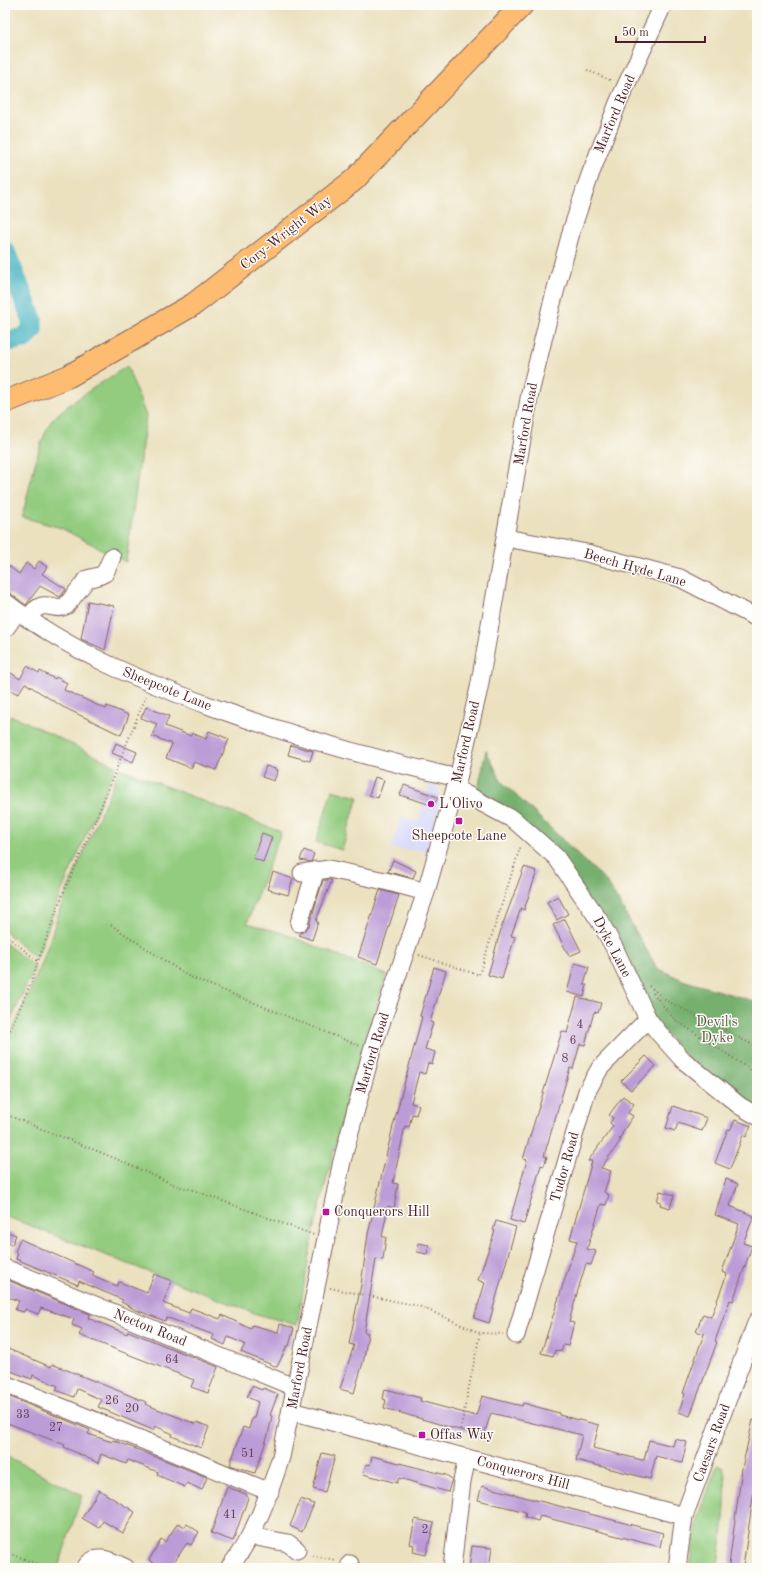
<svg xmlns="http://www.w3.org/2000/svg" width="762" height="1573" viewBox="0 0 762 1573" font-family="'Old Standard TT',serif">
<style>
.built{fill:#d5d8f9}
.green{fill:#93cc7f;stroke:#6e7655}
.forest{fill:#76b06e;stroke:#60684c}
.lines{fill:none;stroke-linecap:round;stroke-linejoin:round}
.river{stroke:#46b4c2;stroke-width:21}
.building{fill:#bc9cd7}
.minor-casing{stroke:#82635f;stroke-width:19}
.major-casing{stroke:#82635f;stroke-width:24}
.path{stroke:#82635f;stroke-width:2;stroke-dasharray:1 3;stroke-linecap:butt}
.minor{stroke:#fff;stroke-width:17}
.major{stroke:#fdbc70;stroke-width:22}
.poi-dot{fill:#b5179e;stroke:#fdfcf7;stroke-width:1.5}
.labels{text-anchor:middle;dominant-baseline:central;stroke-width:3;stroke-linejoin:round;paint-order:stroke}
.number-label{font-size:12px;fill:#663e56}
.street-label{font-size:14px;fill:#4a1f2b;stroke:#fdfcf7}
.poi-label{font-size:14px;fill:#4a1f2b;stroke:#fdfcf7;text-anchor:start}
.park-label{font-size:14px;fill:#605344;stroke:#fdfcf7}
</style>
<rect width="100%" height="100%" fill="#fdfcf7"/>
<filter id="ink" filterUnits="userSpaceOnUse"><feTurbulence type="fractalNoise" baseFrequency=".025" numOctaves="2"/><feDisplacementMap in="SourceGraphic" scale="8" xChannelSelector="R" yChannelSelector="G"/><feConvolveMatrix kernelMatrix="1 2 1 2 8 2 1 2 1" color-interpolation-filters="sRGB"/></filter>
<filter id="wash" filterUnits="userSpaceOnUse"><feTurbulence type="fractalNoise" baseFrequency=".012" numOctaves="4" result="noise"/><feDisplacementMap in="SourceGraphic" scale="16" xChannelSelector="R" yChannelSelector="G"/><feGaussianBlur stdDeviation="0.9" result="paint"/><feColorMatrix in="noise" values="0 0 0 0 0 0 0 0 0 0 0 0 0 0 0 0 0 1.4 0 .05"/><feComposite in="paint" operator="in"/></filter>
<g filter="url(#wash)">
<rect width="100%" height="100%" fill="#ebe1bf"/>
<polygon class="built" points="426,779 437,786 440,800 427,851 391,849 401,817 418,821 430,785"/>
<g class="green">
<path d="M127,366L146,416L126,562L61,528L22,517C29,491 37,446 50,423C58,409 111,377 127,366Z"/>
<polygon points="5,715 18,718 116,766 60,895 37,959 5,931"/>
<polygon points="120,768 281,832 247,923 282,933 387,975 349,1091 313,1234 297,1325 257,1314 5,1216 5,1047 42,963 63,900"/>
<polygon points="332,790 358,797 342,850 316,842"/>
<polygon points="5,943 35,967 5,1033"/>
<polygon points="5,1455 82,1495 58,1568 5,1568"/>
<path d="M717,1465L723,1468C730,1485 721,1548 717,1568H690L697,1522Z"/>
</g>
<polygon class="forest" points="486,750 501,781 607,882 657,968 685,981 757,1002 757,1110 684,1055 645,1008 618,946 512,815 478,789"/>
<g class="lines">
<polyline class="river" points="5,252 32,319 32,330 24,338 5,342"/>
</g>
<g id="blocks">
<g class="building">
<polygon points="39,561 47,567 42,574 66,589 60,597 40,586 26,605 11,594 5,592 5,563 19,574 26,563 34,569"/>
<polygon points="88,601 114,606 105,650 81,639"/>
<polygon points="27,666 39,673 40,671 55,679 56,677 67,683 64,690 106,709 107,706 129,715 121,735 63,707 25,683 18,694 5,687 5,669 20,679"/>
<polygon points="146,707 169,716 165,726 191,736 192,733 206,739 209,731 229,739 216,770 194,762 191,768 166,758 172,744 152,736 157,724 141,718"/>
<polygon points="116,743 137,752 133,762 112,753"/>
<polygon points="291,745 313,751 310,761 288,755"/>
<polygon points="266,766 278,770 274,781 262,777"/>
<polygon points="375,777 384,780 378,798 369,795"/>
<polygon points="404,785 438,797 434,806 400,795"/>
<polygon points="262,833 272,837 263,862 253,858"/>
<polygon points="304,850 314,854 311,862 300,860"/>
<polygon points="393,860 416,871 413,878 388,872"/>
<polygon points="524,867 537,871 524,910 521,908 511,936 515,937 502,979 488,975 501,929"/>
<polygon points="273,872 293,879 288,895 267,889"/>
<polygon points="323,880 332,880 316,921 318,922 312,940 299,935 309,926"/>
<polygon points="380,890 399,895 377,964 358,957"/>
<polygon points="558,896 568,914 557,920 547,902"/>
<polygon points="565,919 581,951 569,956 553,925"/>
<polygon points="575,963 589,967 584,985 587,985 584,997 567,992"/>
<polygon points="434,967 446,971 430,1022 433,1023 425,1049 435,1052 432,1064 428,1063 425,1074 419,1072 411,1103 419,1105 416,1115 412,1114 409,1127 405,1126 393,1183 398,1184 394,1208 388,1206 382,1237 386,1237 383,1260 376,1259 364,1332 368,1333 364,1359 354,1393 340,1389 354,1345 349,1344 361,1285 368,1234 393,1126 422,1017 420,1016"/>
<polygon points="577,997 601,1003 598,1013 594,1012 585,1045 580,1044 573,1069 570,1068 544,1156 547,1157 544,1166 541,1165 524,1224 510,1220 527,1160 523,1159 562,1031 567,1033"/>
<polygon points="646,1056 656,1066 631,1090 621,1081"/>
<polygon points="623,1096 634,1104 628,1113 633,1116 622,1133 623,1133 619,1139 621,1140 601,1168 611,1171 604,1192 609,1195 606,1205 601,1204 587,1249 596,1251 591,1265 586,1264 580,1283 569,1322 574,1323 568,1346 563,1345 561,1352 555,1350 553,1356 541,1353 577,1241 570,1239 592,1161 588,1161 613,1126 610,1123 613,1118 609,1115"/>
<polygon points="673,1106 707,1118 702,1131 678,1123 675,1131 666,1128"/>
<polygon points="735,1120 751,1126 746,1137 743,1135 730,1169 715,1163 728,1129 730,1130"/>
<polygon points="726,1179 738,1184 730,1206 754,1216 743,1243 752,1246 733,1301 730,1300 715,1341 717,1342 690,1416 679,1412 685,1394 683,1393 704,1334 696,1331 703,1314 711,1317 727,1274 722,1272 739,1224 715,1215"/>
<polygon points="660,1191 674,1195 670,1208 660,1205 661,1202 657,1201"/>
<polygon points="496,1221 516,1227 489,1323 474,1318 485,1283 478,1280 495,1231 493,1230"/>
<polygon points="5,1231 16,1235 12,1245 5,1242"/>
<polygon points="20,1239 94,1272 92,1275 117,1286 119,1282 147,1293 154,1274 172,1281 163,1303 189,1313 191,1308 220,1319 222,1315 251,1329 252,1325 278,1332 280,1324 294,1328 289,1346 287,1346 277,1367 241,1352 245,1344 228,1337 225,1345 212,1339 214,1335 171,1319 166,1318 165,1321 136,1310 121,1302 123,1300 79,1281 78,1285 16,1259 18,1253 15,1252"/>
<polygon points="418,1243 429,1245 427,1254 417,1252"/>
<polygon points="5,1279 90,1314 88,1318 127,1334 128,1331 218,1367 208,1393 191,1387 194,1380 79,1335 82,1329 72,1325 74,1319 41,1308 38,1314 25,1309 24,1312 15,1310 19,1301 5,1296"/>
<polygon points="8,1349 51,1367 52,1364 146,1402 145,1404 165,1412 196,1424 197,1422 209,1427 201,1448 172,1436 173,1434 155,1426 153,1430 98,1407 102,1400 77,1389 74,1397 56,1390 58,1386 33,1375 32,1379 5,1369 5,1356"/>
<polygon points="252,1386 262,1390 263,1388 278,1394 270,1415 272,1416 268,1435 255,1473 230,1465 243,1427 249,1429 252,1418 254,1418 258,1402 247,1397"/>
<polygon points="385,1389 421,1398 420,1401 476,1416 482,1396 522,1406 523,1403 559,1413 559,1415 599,1425 593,1448 642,1460 644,1460 649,1440 673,1446 675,1439 687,1442 682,1463 656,1456 650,1479 576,1460 582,1435 491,1413 484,1435 456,1429 384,1408 386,1400 383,1399"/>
<polygon points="5,1395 90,1430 88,1434 112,1442 113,1440 207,1477 202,1490 187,1483 185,1487 157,1475 158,1472 128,1460 126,1464 101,1454 98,1463 64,1447 65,1445 5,1422"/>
<polygon points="753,1420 757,1421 757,1469 743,1567 729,1565 742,1468"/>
<polygon points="322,1453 335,1456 325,1492 313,1489"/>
<polygon points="372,1456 446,1475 452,1479 448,1492 399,1478 397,1483 363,1474 366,1464 370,1465"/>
<polygon points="482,1486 663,1533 660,1547 540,1516 538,1521 525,1517 526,1512 478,1500"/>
<polygon points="227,1487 246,1494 248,1498 233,1541 211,1533"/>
<polygon points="99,1490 135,1512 123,1533 103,1521 99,1528 82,1518"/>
<polygon points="301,1499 314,1504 302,1532 290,1526"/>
<polygon points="415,1519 434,1523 426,1555 413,1552 414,1545 410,1544"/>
<polygon points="178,1523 185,1527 187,1524 199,1532 191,1545 187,1543 170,1568 160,1568 149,1560 161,1539 165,1542"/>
<polygon points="472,1546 492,1548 489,1568 469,1568"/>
</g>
</g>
</g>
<g filter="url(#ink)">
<use href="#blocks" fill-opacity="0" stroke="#82635f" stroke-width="1"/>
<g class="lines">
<g class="minor-casing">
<g id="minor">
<polyline points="506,538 587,553 680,578 757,618"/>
<path d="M5,602C70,652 141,681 218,709C296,737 377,760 458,778"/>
<path d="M28,619C43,594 53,613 66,606L87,579L99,576L105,573L112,557"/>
<polyline points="5,629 17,612"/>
<polyline points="456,789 514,820 556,857 599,920 614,947 648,1019 658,1032 683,1060 740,1106 757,1116"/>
<polyline points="302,873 329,869 385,881 426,892"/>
<polyline points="299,923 316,870"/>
<polyline points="5,1268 289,1385 296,1386"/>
<polyline points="516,1335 587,1091 600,1068 648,1019"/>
<polyline points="5,1384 270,1492"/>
<polyline points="291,1411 684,1516"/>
<polyline points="251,1536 288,1543 297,1550"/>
<path d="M85,1568C95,1551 113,1562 126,1568"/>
<path d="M229,1568C255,1535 268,1497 281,1457L342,1161L372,1050L426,892L458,778L479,688L530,393L551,307L572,229L590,175L618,103L663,5"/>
<polyline points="349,1568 350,1564"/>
<polyline points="452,1568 462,1481 467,1458"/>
<polyline points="677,1568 684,1516 757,1321"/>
</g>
</g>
<g class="major-casing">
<polyline id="major" points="5,402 69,376 194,304 354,180 522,5"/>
</g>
<g class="path">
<polyline points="587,70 612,81"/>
<polyline points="111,925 188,976 360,1046"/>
<polyline points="5,935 38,961"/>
<polyline points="419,955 479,975 521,845"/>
<polyline points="649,986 667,1001 757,1047"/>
<polyline points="653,993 674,1019 757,1074"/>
<polyline points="5,1041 34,976 38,961 62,896 94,824 146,696"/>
<polyline points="7,1115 112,1157 177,1186 193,1190 314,1235"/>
<polyline points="330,1288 419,1306 480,1333 503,1334"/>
<polyline points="458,1441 480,1333"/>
<polyline points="5,1552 49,1568"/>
<polyline points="309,1555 336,1560"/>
</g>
<use href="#minor" class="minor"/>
<use href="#major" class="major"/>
</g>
</g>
<g class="poi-dot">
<circle cx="431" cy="804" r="4"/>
<rect x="455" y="817" width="8" height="8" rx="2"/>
<rect x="322" y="1208" width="8" height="8" rx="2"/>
<rect x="418" y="1431" width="8" height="8" rx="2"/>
</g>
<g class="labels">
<g class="number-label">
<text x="580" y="1025">4</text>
<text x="573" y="1041">6</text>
<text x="565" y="1059">8</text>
<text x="172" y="1360">64</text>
<text x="112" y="1401">26</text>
<text x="132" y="1409">20</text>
<text x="23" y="1415">33</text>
<text x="56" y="1428">27</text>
<text x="248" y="1454">51</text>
<text x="230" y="1515">41</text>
<text x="425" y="1530">2</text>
</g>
<g class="street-label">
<text transform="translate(615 114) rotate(-67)">Marford Road</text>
<text transform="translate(286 233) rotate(-38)">Cory-Wright Way</text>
<text transform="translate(526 424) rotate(-80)">Marford Road</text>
<text transform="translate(635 568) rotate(16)">Beech Hyde Lane</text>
<text transform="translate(167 689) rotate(22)">Sheepcote Lane</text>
<text transform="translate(466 742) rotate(-77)">Marford Road</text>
<text transform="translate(612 947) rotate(62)">Dyke Lane</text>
<text transform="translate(373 1053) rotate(-73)">Marford Road</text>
<text transform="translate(565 1167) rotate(-74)">Tudor Road</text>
<text transform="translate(150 1328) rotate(22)">Necton Road</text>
<text transform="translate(300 1368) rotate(-79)">Marford Road</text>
<text transform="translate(712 1443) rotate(-70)">Caesars Road</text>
<text transform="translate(523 1473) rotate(15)">Conquerors Hill</text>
</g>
<g class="poi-label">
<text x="439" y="804">L'Olivo</text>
<text x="459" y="836" text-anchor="middle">Sheepcote Lane</text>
<text x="334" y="1212">Conquerors Hill</text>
<text x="430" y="1435">Offas Way</text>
</g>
<g class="park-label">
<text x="717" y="1022">Devil's<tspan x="717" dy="16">Dyke</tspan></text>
</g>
</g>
<rect width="762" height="1573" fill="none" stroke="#fdfcf7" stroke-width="20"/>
<path d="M616 36v6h89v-6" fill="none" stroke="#4a1f2b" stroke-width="2"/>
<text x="622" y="36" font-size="12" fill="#4a1f2b" stroke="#fdfcf7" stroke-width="3" paint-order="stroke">50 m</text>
</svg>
